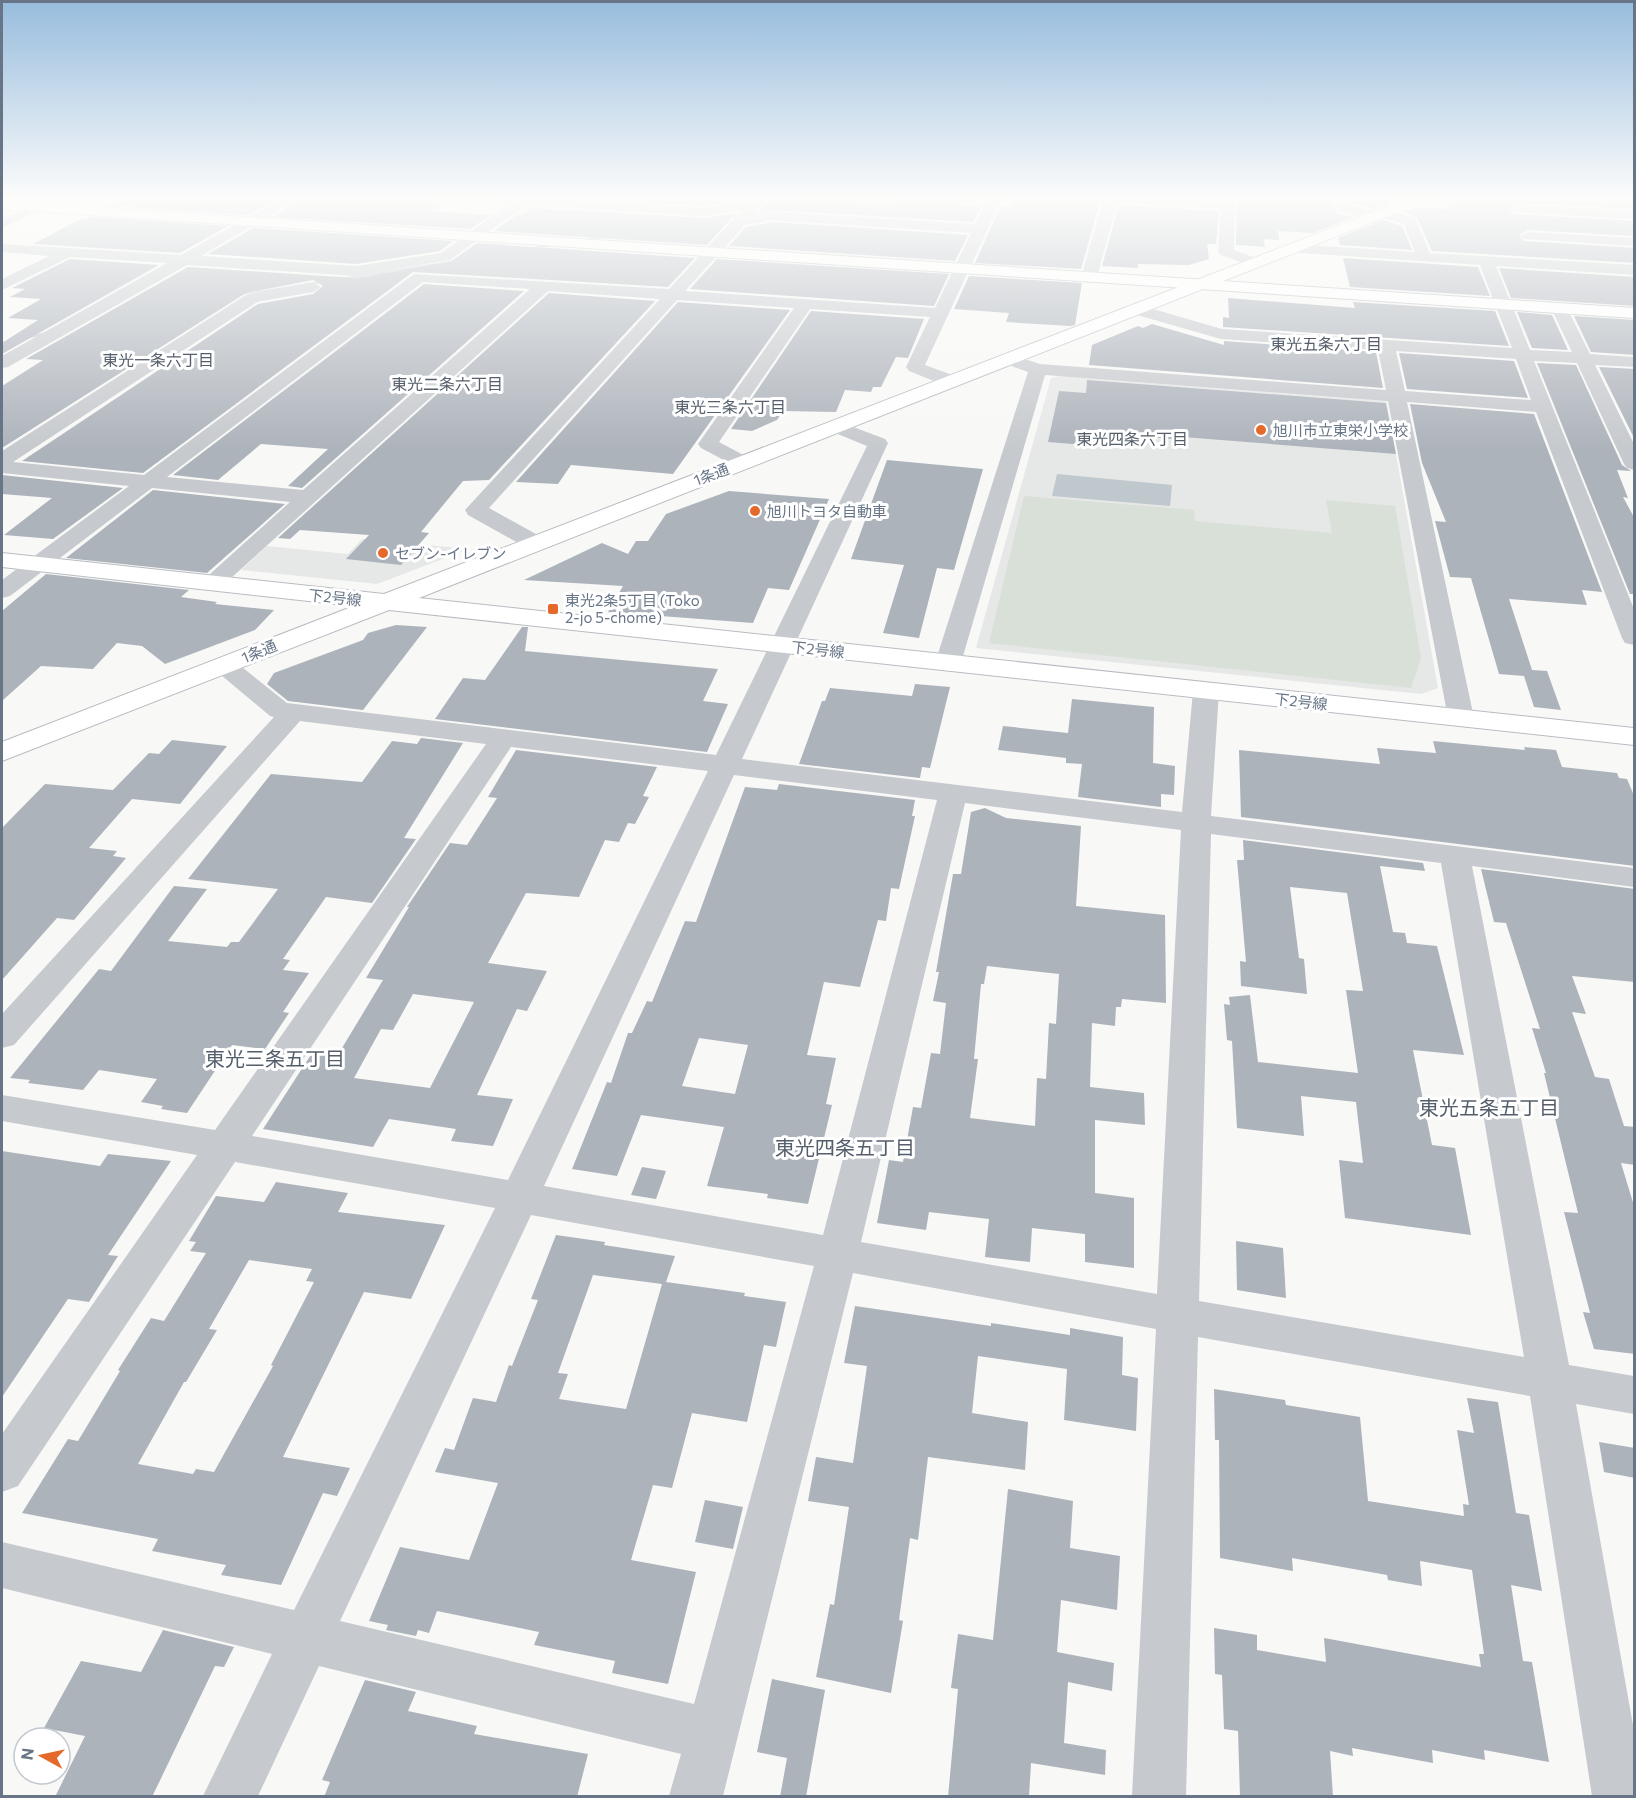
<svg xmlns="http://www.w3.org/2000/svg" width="1636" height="1798" viewBox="0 0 1636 1798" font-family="Commissioner,'Noto Sans JP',sans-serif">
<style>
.built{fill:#e6e7e7}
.green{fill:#d9e0d7}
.water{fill:#bfc8cd}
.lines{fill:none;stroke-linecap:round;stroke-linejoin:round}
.stream{fill:#bfc8cd;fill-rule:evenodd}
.building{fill:#adb3bb;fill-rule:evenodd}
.secondary-casing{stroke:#b8bcc2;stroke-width:2}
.primary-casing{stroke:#b9bcc1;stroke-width:2}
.street{fill:#c6c9cd;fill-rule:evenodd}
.secondary{fill:#fff;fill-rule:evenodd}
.primary{fill:#fff;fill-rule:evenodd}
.poi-dot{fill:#e4692a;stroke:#fff;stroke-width:2}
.labels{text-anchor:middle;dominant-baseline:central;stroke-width:6;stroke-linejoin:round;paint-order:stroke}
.far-poi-label{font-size:15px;fill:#677587;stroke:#fff;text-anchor:start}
.far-street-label{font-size:15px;fill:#677587;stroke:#fff}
.far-neighbourhood-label{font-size:16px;fill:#555f6c;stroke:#fff}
.neighbourhood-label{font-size:20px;fill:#555f6c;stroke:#fff}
</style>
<rect width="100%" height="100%" fill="#f8f8f6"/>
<g class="built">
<polygon points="1063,375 1386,399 1438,688 1421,694 976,648 1051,378"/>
<polygon points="362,539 469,549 377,584 241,570 267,546 348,554"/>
</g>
<polygon class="green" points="1024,496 1194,510 1195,521 1332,533 1326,500 1395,506 1421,658 1411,688 989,643"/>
<polygon class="water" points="1057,474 1172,485 1170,506 1052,496"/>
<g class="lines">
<g class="stream">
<polygon points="849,198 857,198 822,204 820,203"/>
<polygon points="785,208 786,210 721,219 719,218"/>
<polygon points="607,235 608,237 576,242 574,241"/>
<polygon points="559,243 561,245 526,250 524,249"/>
<polygon points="462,259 464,261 235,296 233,295"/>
<polygon points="51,331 53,331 53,333 2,344 2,342"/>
</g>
</g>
<g class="building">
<polygon points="131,198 279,198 248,215 114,206"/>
<polygon points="302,198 428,198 423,201 443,203 431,211 491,215 470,229 273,217"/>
<polygon points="570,198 750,198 705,206"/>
<polygon points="770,198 894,204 899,198 959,198 957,205 981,206 974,222 773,210 759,212"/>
<polygon points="1015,198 1097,198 1100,202 1081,269 975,263 1000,207 1012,207"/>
<polygon points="1237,198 1332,198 1337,213 1353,217 1313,233 1278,231 1279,240 1263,239 1265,247 1236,245"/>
<polygon points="1350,198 1386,198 1388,204 1374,209 1351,203"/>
<polygon points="1450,198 1635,198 1635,209 1517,203 1508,208 1512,214 1635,221 1635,236 1528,230 1519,235 1523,241 1635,248 1635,263 1432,251 1417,217 1403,212 1416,208 1449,209"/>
<polygon points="1119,205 1219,211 1216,244 1207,244 1209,259 1189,265 1138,264 1138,268 1102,266"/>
<polygon points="531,208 705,218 736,213 707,245 494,231 517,215 523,215"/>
<polygon points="92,217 228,226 180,253 33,244 79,220"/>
<polygon points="1383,220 1402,226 1412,250 1340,245 1338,238"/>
<polygon points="773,222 968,235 955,261 729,246 746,227"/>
<polygon points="253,228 453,241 440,251 356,264 208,254"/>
<polygon points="477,243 695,258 668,287 413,272 143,473 22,461 258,304 313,294 323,286 313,280 246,293 2,448 2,386 43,360 26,359 188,267 356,278 450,262"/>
<polygon points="1343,258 1478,267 1490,296 1350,287"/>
<polygon points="70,259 159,265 2,354 2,343 38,320 8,318 41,299 10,297 25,289 12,288"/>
<polygon points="717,259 949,274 934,306 690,289"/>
<polygon points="1499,268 1635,277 1635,306 1511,298"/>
<polygon points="969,276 1082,283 1075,325 1070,326 1006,322 1009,313 954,309"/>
<polygon points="424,284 524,291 302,488 288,486 328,449 261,444 218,480 173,475"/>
<polygon points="549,293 655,301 489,480 463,481 421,532 429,533 401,565 346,559 369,535 300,530 290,539 278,538"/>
<polygon points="1228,298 1355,308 1353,302 1495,311 1509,346 1223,327 1223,317 1229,318"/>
<polygon points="678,302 790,310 673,474 571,465 558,484 516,482"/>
<polygon points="811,311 924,319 908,358 896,357 881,387 873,387 871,392 845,390 836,412 783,411 777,420 752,431 731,429"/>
<polygon points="1517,312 1552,315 1568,350 1532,348"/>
<polygon points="1574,316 1635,320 1635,355 1591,352"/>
<polygon points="1152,324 1224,345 1224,341 1376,352 1383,388 1089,365 1092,345 1138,326 1143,328"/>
<polygon points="1399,353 1514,361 1528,398 1407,389"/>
<polygon points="1537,363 1576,365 1622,465 1631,471 1617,470 1628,498 1623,497 1635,519 1635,594 1630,594"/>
<polygon points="1599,367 1635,369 1635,440"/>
<polygon points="1087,380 1386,403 1396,454 1183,437 1183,440 1113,434 1111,447 1048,442 1059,391 1086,393"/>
<polygon points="1410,404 1534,414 1602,592 1582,590 1587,605 1509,599 1532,670 1547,671 1561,710 1534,707 1524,676 1499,674 1471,578 1450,577 1435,521 1446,522 1422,463"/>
<polygon points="887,460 983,469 954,570 937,568 919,638 883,633 904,565 851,559"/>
<polygon points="2,475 123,488 53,539 4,535 52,498 2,494"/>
<polygon points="153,490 285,504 207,573 66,558"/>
<polygon points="729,491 829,499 789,590 768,588 753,623 608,612 623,586 524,580 602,543 628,554 636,541 648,541 666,514"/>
<polygon points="46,574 189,590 181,597 217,602 215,604 274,610 255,630 165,664 142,646 117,643 93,669 41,666 2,701 2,611"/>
<polygon points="396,625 427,627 363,710 288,701 267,684 274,673 363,640 368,633"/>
<polygon points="522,627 528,627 525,651 718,669 703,701 728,704 707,752 435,719 463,678 485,680"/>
<polygon points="915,684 950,687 930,768 922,767 920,778 799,764 822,701 825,701 830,688 912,696"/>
<polygon points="1072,699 1154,707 1153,763 1175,766 1174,795 1161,794 1161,807 1078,797 1082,764 1066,763 1066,758 998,750 1003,726 1068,733"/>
<polygon points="421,738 463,743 404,838 416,839 372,903 326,897 283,959 290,960 283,970 309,973 283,1012 289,1013 265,1049 232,1045 187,1113 161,1109 163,1106 141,1102 157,1079 99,1070 83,1090 28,1083 30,1080 10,1078 99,969 111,971 174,886 207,889 168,941 227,947 231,942 239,942 278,889 188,879 271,774 362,782 392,741 417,744"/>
<polygon points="172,740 227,746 180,804 132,799 89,848 117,851 113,856 126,858 74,920 57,918 2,980 2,828 45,784 113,790 149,753 159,754"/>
<polygon points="1433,741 1525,750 1524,747 1556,750 1562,767 1617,773 1619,778 1627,779 1635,798 1635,866 1241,817 1239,750 1380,764 1377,748 1436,753"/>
<path d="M516,750L657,767L643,796L649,797L635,824L628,823L619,842L605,840L579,897L526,893L488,963L547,971L527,1011L517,1009L477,1095L513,1099L493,1146L451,1141L456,1129L389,1119L373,1147L263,1129L314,1050L339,1053L383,980L366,978L409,907H407L450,843L467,845L497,798L488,797ZM413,994L474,1002L430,1088L354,1078L381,1029L393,1030Z"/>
<path d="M779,784L915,800L912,816H915L899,889L891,888L886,921L878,920L860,987L824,982L807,1055L836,1058L826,1104L832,1105L808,1204L767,1198L768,1194L707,1186L724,1127L641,1115L617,1176L572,1169L607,1082L611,1083L628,1033H632L647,1001L652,1002L685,921L696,922L745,787L777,790ZM699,1038L748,1045L735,1094L682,1086Z"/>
<path d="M985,808L1006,818L1081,826L1076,906L1165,915L1166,1003L1122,999L1121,1007H1116L1115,1026L1092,1023L1090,1087L1144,1093L1145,1125L1095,1120V1193L1134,1198V1268L1085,1262V1234L1032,1228L1030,1262L985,1257L989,1219L929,1212L926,1230L877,1223L889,1160L903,1162L913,1107L921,1108L931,1053L940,1054L946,1003L933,1001L939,972H936L953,874H961L971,812ZM987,966L1059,974L1056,1024L1049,1023L1046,1079L1037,1078L1035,1126L970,1118L978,1059H974L981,984H984Z"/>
<polygon points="1243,840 1423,863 1425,871 1380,866 1393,932 1405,933 1407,943 1437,946 1464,1055 1413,1050 1432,1145 1455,1148 1471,1235 1345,1218 1339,1160 1363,1163 1356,1102 1301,1096 1304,1136 1237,1128 1232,1041 1227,1040 1224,1004 1230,1005 1229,997 1250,995 1258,1062 1358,1073 1346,990 1363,991 1347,893 1290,887 1299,958 1304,959 1307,994 1241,986 1240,961 1246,962 1237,860 1244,860"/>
<polygon points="1481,869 1635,889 1635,982 1572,976 1586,1014 1572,1012 1595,1077 1609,1079 1624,1126 1635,1127 1635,1165 1621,1163 1635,1209 1635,1354 1594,1349 1583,1312 1590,1313 1564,1212 1578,1213 1544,1073 1546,1073 1532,1028 1540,1029 1506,923 1494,922"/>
<polygon points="2,1151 100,1166 108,1154 171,1161 108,1255 118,1256 89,1302 68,1299 2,1397"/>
<polygon points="642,1167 666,1171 656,1199 631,1195"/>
<path d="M276,1182L348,1193L338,1212L445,1225L411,1299L364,1292L283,1457L350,1468L337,1496L323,1493L281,1585L221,1575L226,1565L152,1551L158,1539L22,1513L68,1439L78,1441L120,1371L118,1370L151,1318L164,1321L206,1253L190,1251L196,1242L189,1241L216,1196L264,1202ZM249,1260L312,1269L306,1281L314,1282L271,1365L273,1366L214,1472L196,1469L193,1474L138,1464L184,1382H186L217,1330L209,1329Z"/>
<path d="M556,1235L605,1242L604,1245L675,1256L666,1282L745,1293L744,1296L786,1302L776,1347L764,1345L747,1422L692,1413L672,1488L653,1485L631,1560L696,1572L668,1684L612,1673L615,1661L534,1645L539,1632L437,1611L429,1633L418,1630L416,1636L386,1630L388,1625L369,1621L400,1547L469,1560L498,1483L435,1472L445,1448L454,1450L473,1398L496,1402L509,1365L512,1366L538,1300L531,1299ZM593,1275L662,1284L626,1409L559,1399L568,1374L558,1373Z"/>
<polygon points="1236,1241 1283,1248 1286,1298 1237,1290"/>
<polygon points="855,1306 991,1326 991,1323 1070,1335 1070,1328 1123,1337 1122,1375 1138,1378 1136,1431 1064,1420 1067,1369 978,1356 972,1413 1028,1422 1025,1470 928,1457 918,1540 910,1538 899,1620 903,1621 891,1693 816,1677 830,1604 834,1605 849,1507 808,1501 816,1457 853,1463 867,1366 844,1363"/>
<polygon points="1214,1389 1285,1400 1286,1405 1360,1417 1368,1501 1464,1516 1463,1504 1469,1505 1457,1430 1474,1433 1467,1398 1498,1402 1516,1513 1529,1515 1542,1591 1511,1585 1523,1661 1532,1662 1549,1762 1484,1750 1485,1760 1432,1750 1433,1763 1352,1748 1353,1756 1330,1751 1333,1797 1240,1797 1238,1731 1224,1729 1222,1675 1215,1674 1214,1628 1257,1635 1257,1650 1326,1662 1324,1638 1481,1667 1479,1654 1484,1654 1472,1570 1420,1561 1422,1586 1388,1580 1387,1575 1292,1558 1293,1571 1220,1558 1219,1440 1215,1440"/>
<polygon points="1599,1442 1635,1448 1635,1478 1604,1472"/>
<polygon points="1008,1489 1073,1501 1070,1548 1120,1556 1117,1610 1061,1600 1057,1652 1114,1663 1112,1691 1068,1682 1064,1743 1106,1750 1105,1775 1031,1763 1029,1797 948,1797 958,1689 951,1688 958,1634 993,1640"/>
<polygon points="705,1500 743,1507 733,1549 695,1542"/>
<polygon points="163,1630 234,1647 224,1667 215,1666 152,1797 55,1797 85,1736 44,1728 81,1661 141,1672"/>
<polygon points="772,1679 825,1690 806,1797 780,1797 787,1758 757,1752"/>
<polygon points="365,1680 416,1692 408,1711 477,1726 474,1734 588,1754 577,1797 324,1797 330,1782 322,1780"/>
</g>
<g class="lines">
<g class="secondary-casing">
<polygon id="secondary" points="1409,198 1428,198 1426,201 419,598 1634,728 1634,745 389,610 2,761 2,742 354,606 2,567 2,553 384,594"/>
</g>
<g class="primary-casing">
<polygon id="primary" points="2,201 1634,308 1634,318 2,209"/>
</g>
<g class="street">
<polygon points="47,198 65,198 2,228 2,219"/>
<path d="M283,198H300L201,256L356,266L441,253L509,204L470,202L463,198H536L705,208L751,200L754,198H768L753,215L773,212L975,224L988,198H1002L925,365L958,377L960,381L958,385H944L909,371L906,367L930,317L810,309L719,442L749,458L752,462L749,466H735L701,448L698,444L794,308L677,300L489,508L543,538L546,543L543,548L535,550L527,548L468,515L465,510L660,299L548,291L220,588L212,590L204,588L200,583L290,502L152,488L10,596L2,598V580L129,486L2,473V451L246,295L313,282L321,287L313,292L257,302L13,462L144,475L414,274L669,289L742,210L705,216L526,205L450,260L356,276L187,265L8,367L2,368V356L167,263L70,257L2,290V279L49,256L2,252V244L181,255ZM773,220L971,233L935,308L685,291L745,225ZM423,282L530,289L303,490L167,477Z"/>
<polygon points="1099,198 1221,200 1221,198 1235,198 1234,250 1259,259 1262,262 1254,267 1221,255 1218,252 1221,209 1117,203 1097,277 1095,280 1083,280 1081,277 1103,201"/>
<path d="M1334,198H1348L1349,205L1376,212L1382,209L1415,218L1430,253L1634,265V275L1496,266L1530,350L1572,352L1551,308L1559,303L1567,308L1590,354L1634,357V367L1595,365L1634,444V470L1627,468L1624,464L1577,363L1534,361L1634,609V645L1625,643L1622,638L1536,412L1407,402L1474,718L1471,724L1461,726L1451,724L1448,718L1388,401L1045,375L961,663L957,668L948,671L939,668L935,663L1028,372L1003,363L1000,359L1003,355L1009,354L1040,364L1386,390L1378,350L1221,339L1130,313L1128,309L1136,304L1222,329L1512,348L1480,265L1285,252L1282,249L1290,244L1415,252L1404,224L1380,217L1374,220L1338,211ZM1396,351L1516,359L1531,400L1405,391Z"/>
<polygon points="1517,205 1634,211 1634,219 1512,212 1510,209 1512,206"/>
<polygon points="1528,232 1634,238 1634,246 1523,239 1521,236"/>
<path d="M835,420L885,439L888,443L742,759L1182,812L1193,691L1197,685L1206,683L1215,685L1219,691L1211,816L1634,868V887L1472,866L1569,1365L1634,1376V1414L1576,1404L1634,1731V1796H1592L1530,1396L1198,1337L1186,1796H1132L1156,1329L853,1273L723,1796H669L681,1754L319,1666L258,1796H203L272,1654L2,1588V1542L294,1610L495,1208L235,1162L18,1486L2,1492V1434L197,1155L2,1121V1095L215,1130L486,744L300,721L14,1045L2,1048V1014L274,717L270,716L215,670L211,665L215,660L224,657L233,660L287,703L716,755L867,446L828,430L825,426L828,422ZM511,747L708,771L508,1180L252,1136ZM734,775L937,800L823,1235L544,1186ZM965,803L1181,830L1157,1294L861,1242ZM1211,834L1441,863L1524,1357L1199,1301ZM531,1215L814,1266L694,1704L340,1621Z"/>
</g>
<use href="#secondary" class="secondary"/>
<use href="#primary" class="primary"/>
</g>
<linearGradient id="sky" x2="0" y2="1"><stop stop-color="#97bcdd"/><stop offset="0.44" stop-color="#fcfcfb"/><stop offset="1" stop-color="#fcfcfb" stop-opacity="0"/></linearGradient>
<rect width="1636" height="450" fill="url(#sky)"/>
<g class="poi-dot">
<circle cx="1261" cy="430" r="6"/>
<circle cx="755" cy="511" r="6"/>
<circle cx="383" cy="553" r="6"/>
<rect x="547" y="603" width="12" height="12" rx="3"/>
</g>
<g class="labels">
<g class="far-poi-label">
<text x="1273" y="430">旭川市立東栄小学校</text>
<text x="767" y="511">旭川トヨタ自動車</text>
<text x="395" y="553">セブン-イレブン</text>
<text x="565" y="600">東光2条5丁目 (Toko<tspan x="565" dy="17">2-jo 5-chome)</tspan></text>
</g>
<g class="far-street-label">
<text transform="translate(711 474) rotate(-21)">1条通</text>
<text transform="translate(335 597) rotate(6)">下2号線</text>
<text transform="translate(818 649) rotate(6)">下2号線</text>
<text transform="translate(259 651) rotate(-22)">1条通</text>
<text transform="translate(1301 701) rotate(6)">下2号線</text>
</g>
<g class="far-neighbourhood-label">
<text x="1326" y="343">東光五条六丁目</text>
<text x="158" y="359">東光一条六丁目</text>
<text x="447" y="383">東光二条六丁目</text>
<text x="730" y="406">東光三条六丁目</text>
<text x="1132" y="438">東光四条六丁目</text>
</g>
<g class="neighbourhood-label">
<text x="275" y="1058">東光三条五丁目</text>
<text x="1489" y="1107">東光五条五丁目</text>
<text x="845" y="1147">東光四条五丁目</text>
</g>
</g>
<rect width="1636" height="1798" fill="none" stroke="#677587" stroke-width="6"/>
<g transform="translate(42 1756) rotate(278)"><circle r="28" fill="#ffffff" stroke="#c2c8cf" stroke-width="1.5"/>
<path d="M0-4.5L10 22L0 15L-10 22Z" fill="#e4692a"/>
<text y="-9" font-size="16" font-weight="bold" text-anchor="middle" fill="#677587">N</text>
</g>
</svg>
